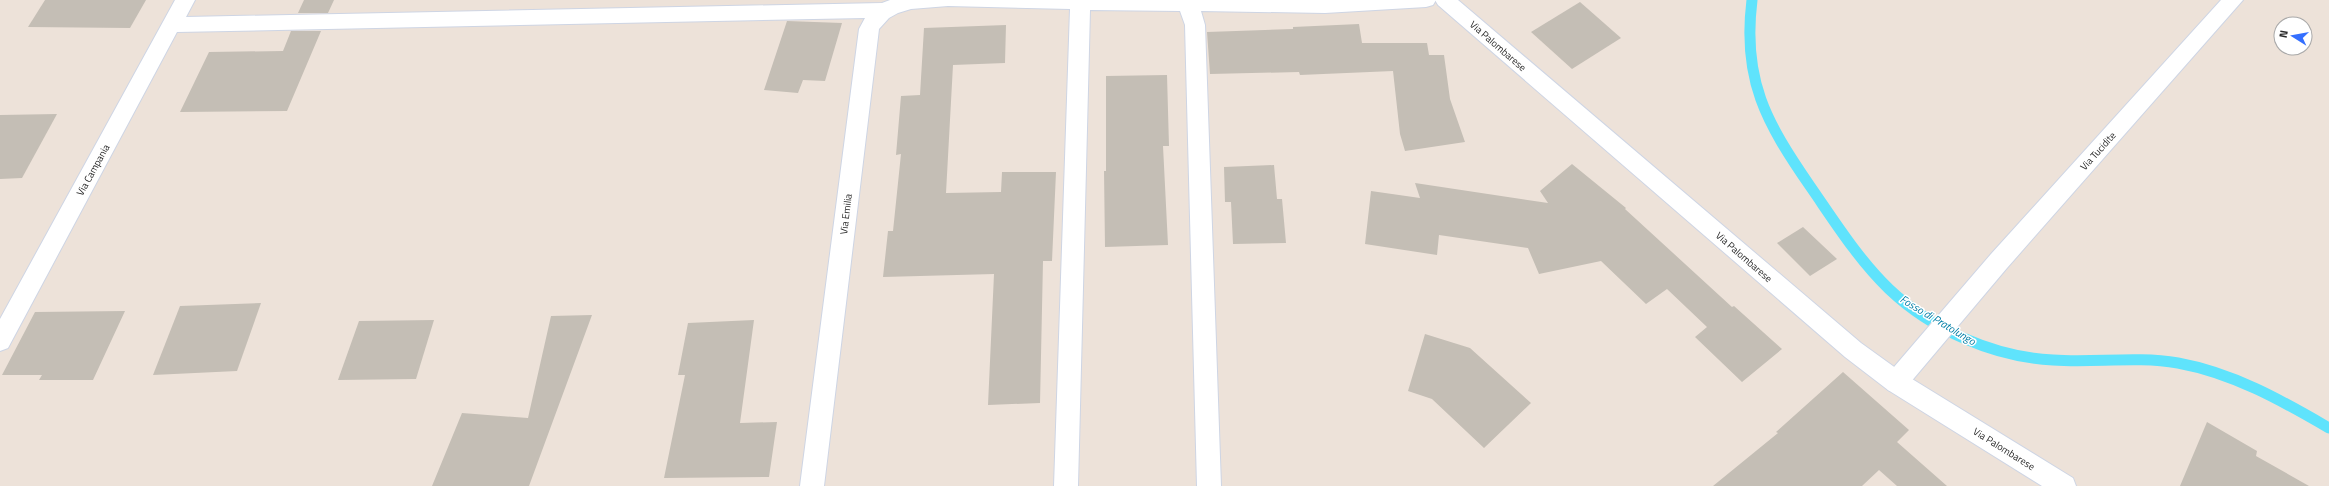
<svg xmlns="http://www.w3.org/2000/svg" width="2329" height="486" viewBox="0 0 2329 486" font-family="'Titillium Web',sans-serif">
<style>
.lines{fill:none;stroke-linecap:round;stroke-linejoin:round}
.stream{stroke:#5fe3fc;stroke-width:11}
.building{fill:#c4beb5}
.street-casing{stroke:#ced5e4;stroke-width:2}
.secondary-casing{stroke:#ced5e4;stroke-width:2}
.street{fill:#fff;fill-rule:evenodd}
.secondary{fill:#fff;fill-rule:evenodd}
.labels{text-anchor:middle;dominant-baseline:central;stroke-width:3;stroke-linejoin:round;paint-order:stroke}
.street-label{font-size:10px;fill:#292929;stroke:#fff}
.water-label{font-size:11px;font-style:italic;fill:#007ea6;stroke:#fff}
</style>
<rect width="100%" height="100%" fill="#ede2d9"/>
<g class="lines">
<path class="stream" d="M1752,0C1742,80 1766,122 1810,186C1835,222 1858,259 1889,289C1932,330 1994,357 2053,360C2094,363 2136,356 2178,363C2233,373 2281,400 2329,428"/>
</g>
<g class="building">
<polygon points="45,0 146,0 130,28 28,27"/>
<polygon points="304,0 334,0 328,13 298,13"/>
<polygon points="1580,2 1621,38 1572,69 1531,32"/>
<polygon points="787,21 842,23 825,81 803,80 798,93 764,90"/>
<polygon points="1359,24 1362,43 1427,43 1429,55 1444,55 1450,99 1465,142 1405,151 1400,134 1393,71 1300,75 1299,72 1210,74 1207,32 1293,29 1293,27"/>
<polygon points="1006,25 1005,63 953,65 946,193 1001,192 1002,172 1056,172 1052,261 1043,261 1040,403 988,405 994,274 883,277 888,231 893,231 901,154 896,155 901,96 920,95 924,28"/>
<polygon points="291,31 321,31 287,111 180,112 209,52 283,51"/>
<polygon points="1167,75 1169,146 1163,146 1168,245 1105,247 1104,171 1106,171 1106,76"/>
<polygon points="57,114 22,178 0,179 0,115"/>
<polygon points="1572,164 1626,208 1625,209 1732,307 1734,306 1782,349 1742,382 1695,337 1707,327 1667,289 1646,304 1601,261 1539,274 1528,248 1439,235 1437,255 1365,244 1371,191 1420,198 1415,183 1548,203 1540,191"/>
<polygon points="1274,165 1277,199 1282,199 1286,243 1233,244 1231,202 1225,202 1224,167"/>
<polygon points="1803,227 1837,259 1810,276 1777,243"/>
<polygon points="261,303 237,371 153,375 180,306"/>
<polygon points="125,311 93,380 39,380 42,375 2,375 35,312"/>
<polygon points="592,315 529,486 432,486 462,413 528,418 551,316"/>
<polygon points="434,320 416,379 338,380 359,321"/>
<polygon points="754,320 740,423 777,422 769,477 664,478 685,375 678,375 688,323"/>
<polygon points="1425,334 1470,348 1531,403 1484,448 1432,399 1408,391"/>
<polygon points="1843,372 1909,430 1897,442 1947,486 1897,486 1879,470 1862,486 1713,486 1778,433 1776,432"/>
<polygon points="2207,422 2257,451 2256,456 2309,486 2180,486"/>
</g>
<g class="lines">
<g class="street-casing">
<g id="street">
<polygon points="175,0 195,0 186,17 882,3 890,0 1436,0 1433,5 1426,7 1325,13 1201,11 1205,25 1221,486 1197,486 1185,25 1180,11 1090,10 1078,486 1054,486 1070,9 948,6 911,9 898,13 889,18 879,29 824,486 800,486 859,29 865,18 177,32 8,348 0,351 0,319"/>
<polygon points="2221,0 2243,0 2007,268 1904,390 1896,393 1888,390 1884,382 1888,374 1991,254"/>
</g>
</g>
<g class="secondary-casing">
<polygon id="secondary" points="1435,0 1458,0 1861,343 1904,374 2073,478 2076,486 2042,486 1888,390 1845,357 1438,5"/>
</g>
<use href="#street" class="street"/>
<use href="#secondary" class="secondary"/>
</g>
<g class="labels">
<g class="street-label">
<text transform="translate(1498 46) rotate(41)">Via Palombarese</text>
<text transform="translate(2098 151) rotate(-48)">Via Tucidite</text>
<text transform="translate(93 170) rotate(-61)">Via Campania</text>
<text transform="translate(846 214) rotate(-83)">Via Emilia</text>
<text transform="translate(1744 257) rotate(41)">Via Palombarese</text>
<text transform="translate(2004 449) rotate(32)">Via Palombarese</text>
</g>
<g class="water-label">
<text transform="translate(1938 320) rotate(31)">Fosso di Pratolungo</text>
</g>
</g>
<g transform="translate(2293 36) rotate(281)"><circle r="19" fill="#ffffff" stroke="#a9a9a9"/>
<path d="M0-3L7 15L0 10L-7 15Z" fill="#346fff"/>
<text y="-6" font-size="11" font-weight="bold" text-anchor="middle" fill="#292929">N</text>
</g>
</svg>
